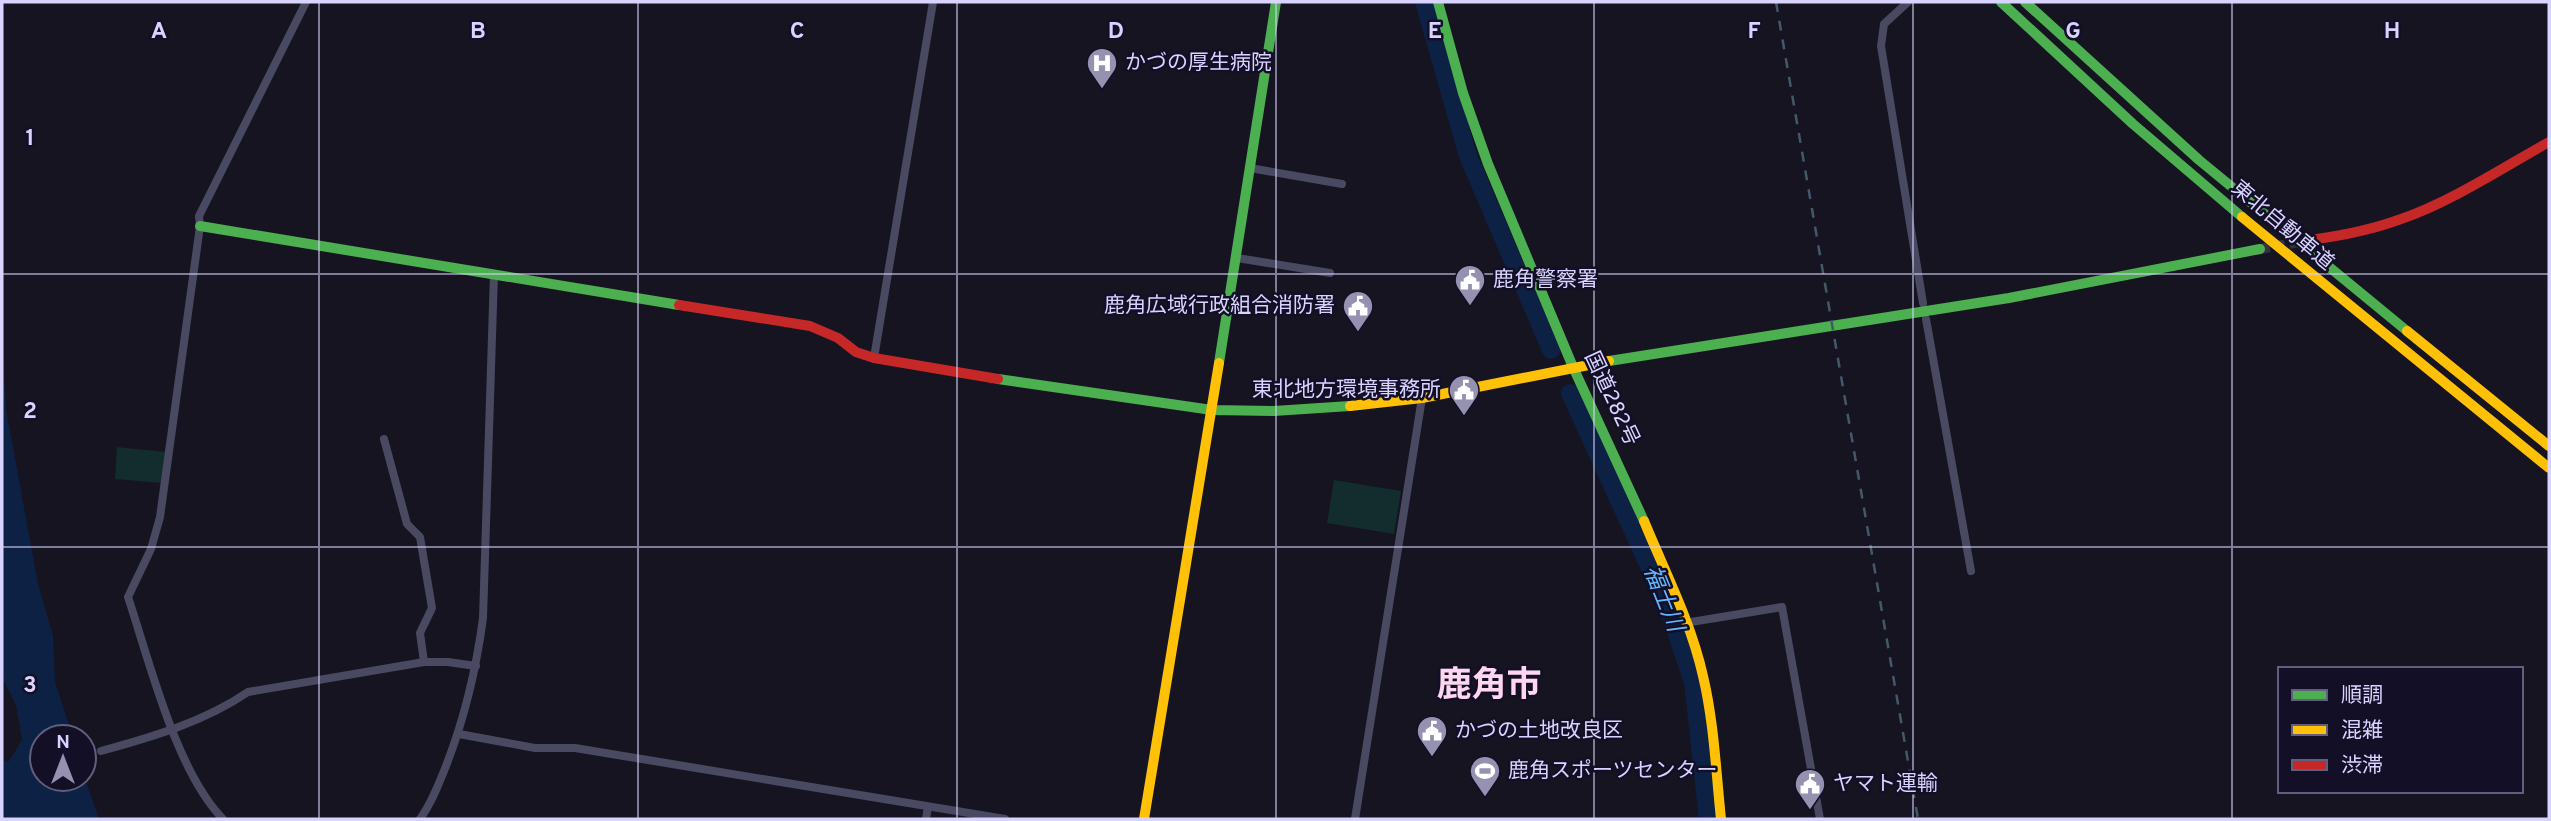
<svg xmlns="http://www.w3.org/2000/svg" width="2551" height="821" viewBox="0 0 2551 821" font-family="Overpass,'Noto Sans JP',sans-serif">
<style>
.green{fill:#132c2d}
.water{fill:#0d2144}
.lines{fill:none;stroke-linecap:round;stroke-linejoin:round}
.river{stroke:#0d2144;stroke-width:18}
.secondary-tunnel{stroke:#333142;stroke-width:10;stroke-dasharray:10 5;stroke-linecap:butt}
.street{stroke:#4a4962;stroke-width:8}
.fast{stroke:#4caf50;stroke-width:10}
.slow{stroke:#ffc107;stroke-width:10}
.jam{stroke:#c62828;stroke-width:10}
.rail{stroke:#43596b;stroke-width:2.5;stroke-dasharray:10 9;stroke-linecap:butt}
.grid{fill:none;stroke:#d9d4ff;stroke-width:2;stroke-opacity:0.55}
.labels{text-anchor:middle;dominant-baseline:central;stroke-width:5;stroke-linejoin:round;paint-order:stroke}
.poi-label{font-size:21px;fill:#d9d4ff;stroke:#130f26;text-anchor:start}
.street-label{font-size:21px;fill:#d9d4ff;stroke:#130f26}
.water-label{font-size:23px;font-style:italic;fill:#62b6ff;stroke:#130f26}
.town-label{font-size:35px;font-weight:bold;fill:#ffd6f0;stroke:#130f26}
.grid-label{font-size:23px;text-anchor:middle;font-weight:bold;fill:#d9d4ff;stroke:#130f26;stroke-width:5;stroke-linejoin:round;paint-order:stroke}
</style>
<rect width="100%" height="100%" fill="#161421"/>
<g class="green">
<polygon points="117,447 166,452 162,483 115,479"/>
<polygon points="1334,480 1401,491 1394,534 1327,523"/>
</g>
<polygon class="water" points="2,342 6,409 38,584 53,636 55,682 73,737 42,737 42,779 84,779 84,776 99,819 2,819 2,760 9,761 22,740 16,705 2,677"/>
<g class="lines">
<g class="river">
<polyline points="1424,2 1468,156 1551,350"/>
<polyline points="1570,393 1668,608 1693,682 1708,819"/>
</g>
<polyline class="secondary-tunnel" points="2260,249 2317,239"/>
<g class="street">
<polyline points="1908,2 1884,24 1881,46 1923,303"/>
<polyline points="1250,168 1342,184"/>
<polyline points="1237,258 1330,273"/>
<polyline points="1926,319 1971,571"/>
<polyline points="874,358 933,2"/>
<polyline points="384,439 407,524 420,537 432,608 420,633 424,662"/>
<polyline points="1685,623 1782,607 1820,819"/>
<polyline points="459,734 535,748 575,748 1005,819"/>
<path d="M101,751C152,737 204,722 248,692L424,662H448L476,666"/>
<path d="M223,819C176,771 150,663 128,597L151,549L160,517L200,226L199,216L306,2"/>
<path d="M420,819C431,804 437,788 444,771C464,721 476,671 483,618L494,274"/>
<polyline points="926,819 928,807"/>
<polyline points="1355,819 1422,398"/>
</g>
<g class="fast">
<polyline points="1438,2 1463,93 1488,164 1573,367 1644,521"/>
<polyline points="2001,2 2133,124 2242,217"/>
<polyline points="2025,2 2199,160 2407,331"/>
<polyline points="200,226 679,305"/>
<polyline points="1609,361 2009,298 2260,249"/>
<polyline points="1219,363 1276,2"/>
<polyline points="998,379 1212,410 1274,411 1350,406"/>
</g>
<g class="slow">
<polyline points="2242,217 2549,468"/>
<polyline points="2407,331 2549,446"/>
<polyline points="1350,406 1422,398 1609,361"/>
<path d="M1644,521C1665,572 1691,622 1703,676C1714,722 1716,772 1721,819"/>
<polyline points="1144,819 1219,363"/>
</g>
<g class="jam">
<path d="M2317,239C2345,235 2374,229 2401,219C2449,203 2504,167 2549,142"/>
<polyline points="679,305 810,326 838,338 856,352 874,358 998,379"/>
</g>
<polyline class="rail" points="1776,2 1918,819"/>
</g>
<path class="grid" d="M319,2V819M638,2V819M957,2V819M1276,2V819M1594,2V819M1913,2V819M2232,2V819M2,274H2549M2,547H2549"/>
<defs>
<g id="hospital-pin" transform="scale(1.575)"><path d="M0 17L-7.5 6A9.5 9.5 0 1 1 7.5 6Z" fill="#9591b1" stroke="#130f26"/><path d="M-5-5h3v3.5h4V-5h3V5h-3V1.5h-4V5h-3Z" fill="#fff"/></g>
<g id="civic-pin" transform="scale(1.575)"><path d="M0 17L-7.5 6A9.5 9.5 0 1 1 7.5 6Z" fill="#9591b1" stroke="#130f26"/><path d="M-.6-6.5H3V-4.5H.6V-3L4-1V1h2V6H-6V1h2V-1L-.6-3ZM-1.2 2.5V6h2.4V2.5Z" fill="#fff"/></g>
<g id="stadium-pin" transform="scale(1.575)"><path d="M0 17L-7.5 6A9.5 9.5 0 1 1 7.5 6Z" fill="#9591b1" stroke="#130f26"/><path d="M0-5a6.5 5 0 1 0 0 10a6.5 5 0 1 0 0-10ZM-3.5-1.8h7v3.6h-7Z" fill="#fff"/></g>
</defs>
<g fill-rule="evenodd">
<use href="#hospital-pin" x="1102" y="63"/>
<use href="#civic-pin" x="1470" y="280"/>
<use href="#civic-pin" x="1358" y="306"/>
<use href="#civic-pin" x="1464" y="390"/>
<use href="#civic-pin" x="1432" y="731"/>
<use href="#stadium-pin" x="1485" y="771"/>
<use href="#civic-pin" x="1810" y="784"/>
</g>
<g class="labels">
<g class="poi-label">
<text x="1125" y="63">かづの厚生病院</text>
<text x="1493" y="280">鹿角警察署</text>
<text x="1335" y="306" text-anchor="end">鹿角広域行政組合消防署</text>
<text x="1441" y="390" text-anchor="end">東北地方環境事務所</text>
<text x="1455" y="731">かづの土地改良区</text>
<text x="1508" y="771">鹿角スポーツセンター</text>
<text x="1833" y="784">ヤマト運輸</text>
</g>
<g class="street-label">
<text transform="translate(2282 226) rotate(40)">東北自動車道</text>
<text transform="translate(1611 399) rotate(65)">国道282号</text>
</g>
<g class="water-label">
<text transform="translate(1662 599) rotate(68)">福士川</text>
</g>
<g class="town-label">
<text x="1489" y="687">鹿角市</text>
</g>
</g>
<g class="grid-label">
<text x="159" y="38">A</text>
<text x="478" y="38">B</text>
<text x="797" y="38">C</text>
<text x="1116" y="38">D</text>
<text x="1435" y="38">E</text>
<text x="1754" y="38">F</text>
<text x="2073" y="38">G</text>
<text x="2392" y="38">H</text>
<text x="30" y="145">1</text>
<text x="30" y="418">2</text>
<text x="30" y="692">3</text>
</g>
<rect width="2551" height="821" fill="none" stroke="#d9d4ff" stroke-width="7"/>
<rect x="2278" y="667" width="245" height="126" fill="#130f26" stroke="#625e7d" stroke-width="2"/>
<rect x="2292" y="690" width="35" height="10" fill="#4caf50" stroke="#625e7d" stroke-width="2"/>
<text x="2341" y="702" font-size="21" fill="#d9d4ff">順調</text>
<rect x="2292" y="725" width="35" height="10" fill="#ffc107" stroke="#625e7d" stroke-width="2"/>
<text x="2341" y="737" font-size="21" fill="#d9d4ff">混雑</text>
<rect x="2292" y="760" width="35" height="10" fill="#c62828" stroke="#625e7d" stroke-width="2"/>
<text x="2341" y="772" font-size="21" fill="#d9d4ff">渋滞</text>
<g transform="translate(63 758)"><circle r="33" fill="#130f26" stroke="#625e7d" stroke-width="2"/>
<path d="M0-5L12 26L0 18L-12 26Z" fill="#9591b1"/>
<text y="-10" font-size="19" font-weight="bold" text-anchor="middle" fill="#d9d4ff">N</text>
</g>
</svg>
